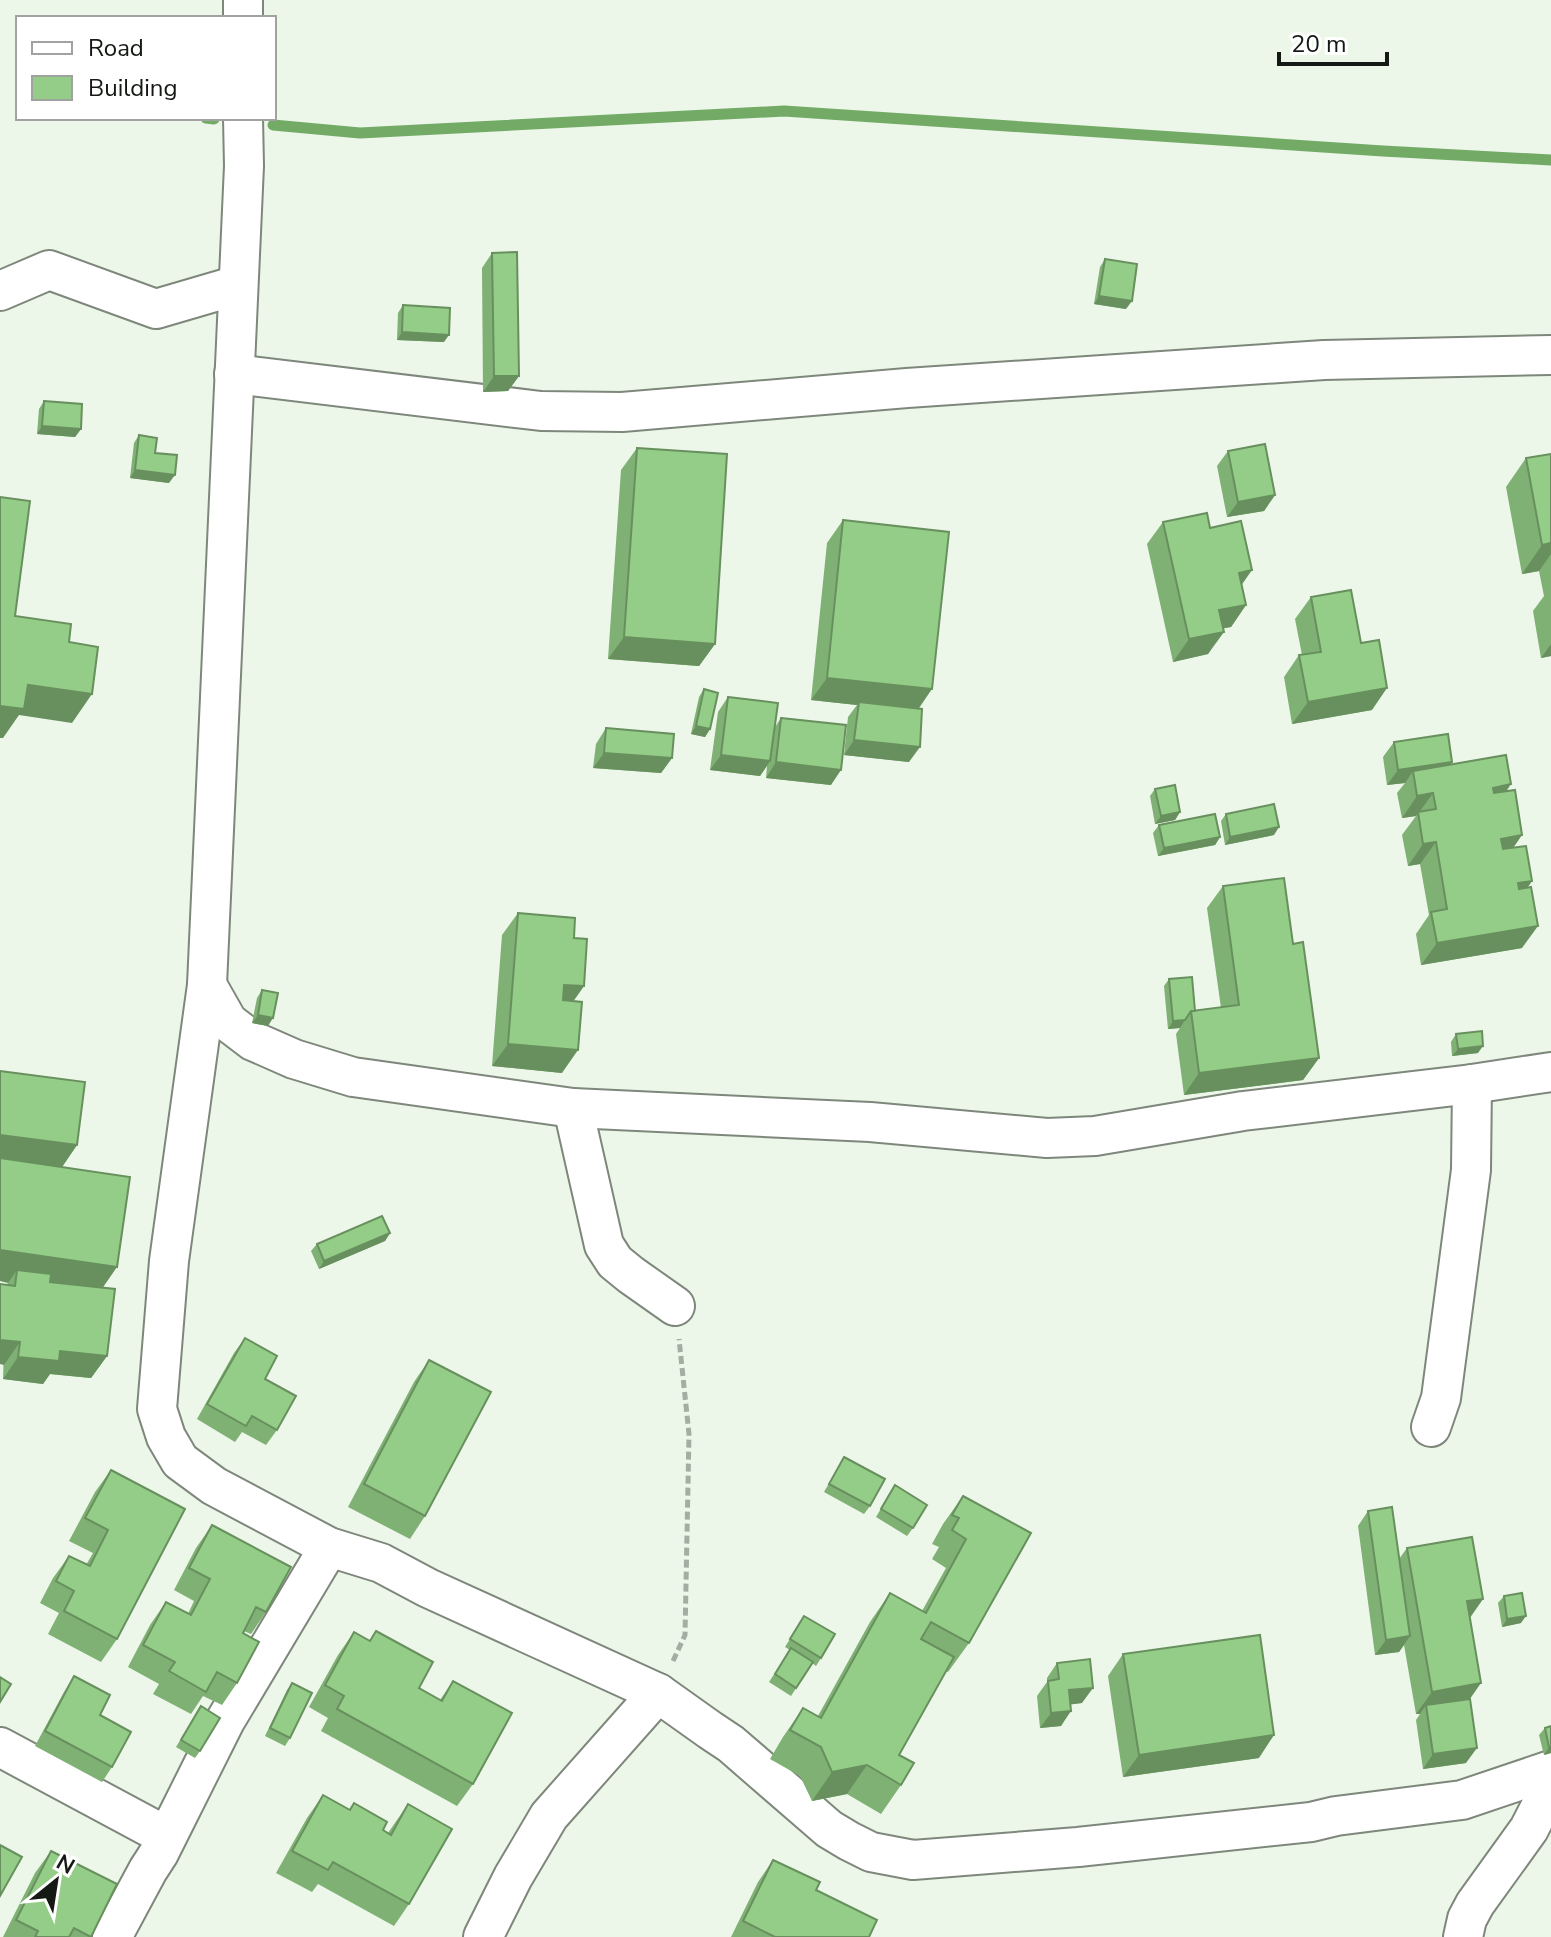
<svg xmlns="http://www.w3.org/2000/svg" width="1551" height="1937" viewBox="0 0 1551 1937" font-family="'Nunito Sans',sans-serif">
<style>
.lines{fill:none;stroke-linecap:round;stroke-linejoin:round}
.stream{stroke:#72aa66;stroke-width:11}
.street-casing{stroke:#7e877b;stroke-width:42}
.path{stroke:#a4ada2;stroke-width:5;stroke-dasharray:8 4;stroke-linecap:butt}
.street{stroke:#fff;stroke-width:38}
.wall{fill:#7fb074}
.shaded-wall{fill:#68905e}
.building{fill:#94cd87;stroke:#68905e;stroke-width:2}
</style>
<rect width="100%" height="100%" fill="#ecf7e9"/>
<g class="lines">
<g class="stream">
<polyline points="206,118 214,119"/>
<polyline points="273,125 360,133 784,111 1383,151 1551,160"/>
</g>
<g class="street-casing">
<g id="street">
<polyline points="243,0 243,18"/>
<polyline points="243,118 244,166 207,985 169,1261 157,1409 166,1437 180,1461 214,1486 329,1547 381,1563 428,1588 658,1693 710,1730 731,1744 829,1829 849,1841 871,1852 913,1860 1078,1847 1311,1822 1336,1816 1462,1800 1551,1770"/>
<polyline points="0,291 49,270 156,309 238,285"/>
<polyline points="234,374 541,411 622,412 907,388 1324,360 1551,355"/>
<polyline points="207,985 228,1022 253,1041 294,1059 353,1077 573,1108 870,1122 1047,1138 1095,1136 1243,1111 1472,1084 1551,1072"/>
<polyline points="573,1108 604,1245 615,1262 631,1275 675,1306"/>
<polyline points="1431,1427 1441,1398 1471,1170 1472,1084"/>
<polyline points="0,1747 166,1836"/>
<polyline points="112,1937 148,1870 159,1853 225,1721 329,1547"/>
<polyline points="483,1937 513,1877 549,1816 658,1693"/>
<polyline points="1463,1937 1467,1919 1475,1904 1529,1829 1551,1786"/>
</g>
</g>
<polyline class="path" points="673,1661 685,1635 689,1434 679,1339"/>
<use href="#street" class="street"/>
</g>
<g class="wall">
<polygon points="492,253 519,376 508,391 483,392 482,268"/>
<polygon points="1105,259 1126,309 1094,304 1100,267"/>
<polygon points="403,305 444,342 397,340 398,313"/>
<polygon points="44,401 81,429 75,437 37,434 39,409"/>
<polygon points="139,435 155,453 169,483 130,478 134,443"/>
<polygon points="637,448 715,644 699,666 608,659 621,470"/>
<polygon points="1228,451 1275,495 1264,511 1227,517 1217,466"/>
<polygon points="1551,454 1551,656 1541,658 1533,611 1544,596 1539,571 1522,574 1506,487 1526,458"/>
<polygon points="843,520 919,708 909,762 844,755 848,717 857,705 811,700 827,543"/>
<polygon points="1163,522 1210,528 1242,584 1246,605 1231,627 1223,628 1208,654 1173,662 1147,544"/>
<polygon points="1311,597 1361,643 1372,710 1292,724 1284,677 1299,655 1302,655 1295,619"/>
<polygon points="704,689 710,729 705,737 691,734 699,697"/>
<polygon points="728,697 775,727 781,718 831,785 766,778 767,766 760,776 710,770 718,712"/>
<polygon points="606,728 672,758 661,773 593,768 596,744"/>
<polygon points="1394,742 1452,762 1451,765 1507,791 1513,848 1532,881 1528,887 1522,948 1421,965 1416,934 1429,915 1420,864 1408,866 1402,835 1416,816 1402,818 1397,793 1405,783 1387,785 1383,757"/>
<polygon points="1155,789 1180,812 1175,820 1155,824 1150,796"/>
<polygon points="1226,814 1274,835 1225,845 1221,821"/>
<polygon points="1159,825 1220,837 1215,845 1158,856 1153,833"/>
<polygon points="1223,886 1293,944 1319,1058 1303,1080 1184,1095 1176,1034 1180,1028 1168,1029 1164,986 1169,979 1195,1011 1221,1008 1207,908"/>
<polygon points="518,913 574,938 584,986 573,1001 562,1073 492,1066 502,935"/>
<polygon points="262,990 268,1026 252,1023 257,998"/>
<polygon points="1456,1034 1478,1053 1452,1056 1451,1042"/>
<polygon points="0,1071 77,1145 62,1167 103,1288 107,1356 91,1378 50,1374 43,1384 3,1379 6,1285 8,1283"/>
<polygon points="390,1233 385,1241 319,1269 311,1251 317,1244"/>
<polygon points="245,1338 265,1379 277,1430 266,1445 242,1432 235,1442 197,1419 234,1353"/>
<polygon points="429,1360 425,1516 410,1539 348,1507 414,1382"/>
<polygon points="844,1457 870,1506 864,1514 824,1492"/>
<polygon points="111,1470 117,1639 101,1662 48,1634 59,1613 40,1603 53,1578 69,1556 86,1565 93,1553 69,1541 95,1492"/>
<polygon points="895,1485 913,1528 907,1536 876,1517"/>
<polygon points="963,1496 1031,1533 969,1643 948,1672 946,1671 899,1755 901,1785 881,1814 847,1794 812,1801 800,1776 770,1759 783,1737 803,1708 818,1716 870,1622 890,1593 922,1611 946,1568 932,1559 939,1547 932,1544 943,1524"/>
<polygon points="1368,1511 1399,1559 1407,1548 1483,1599 1470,1618 1470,1699 1466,1763 1423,1769 1416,1720 1420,1714 1416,1714 1404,1645 1399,1652 1375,1655 1358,1526"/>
<polygon points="212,1525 266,1612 251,1634 244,1631 243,1633 237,1683 222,1705 203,1696 191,1714 153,1694 159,1684 128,1667 150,1625 166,1602 188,1614 194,1601 174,1590 196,1548"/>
<polygon points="1504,1596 1521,1623 1502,1627 1498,1603"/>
<polygon points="804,1616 821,1658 816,1666 812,1663 791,1696 769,1682 790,1650 785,1647"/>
<polygon points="376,1631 419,1688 440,1700 453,1681 473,1784 457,1806 321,1731 328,1718 309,1707 338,1655 354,1632 369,1641"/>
<polygon points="1123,1654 1259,1758 1123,1777 1108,1676"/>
<polygon points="1057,1663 1082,1703 1071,1704 1061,1726 1040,1728 1037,1696 1047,1682 1047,1678"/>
<polygon points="74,1676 100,1715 112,1767 102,1782 35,1746 64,1692"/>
<polygon points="292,1683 290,1738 285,1746 265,1736 287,1690"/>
<polygon points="201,1706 200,1751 195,1758 176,1747"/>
<polygon points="1551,1726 1551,1753 1544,1755 1539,1735 1545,1728"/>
<polygon points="323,1795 349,1810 354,1803 383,1830 388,1833 408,1804 409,1904 394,1926 318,1884 312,1892 276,1873 307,1818"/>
<polygon points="51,1851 91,1937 3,1937 35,1873"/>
<polygon points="773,1860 816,1890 869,1937 731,1937 758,1882"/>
</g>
<g class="shaded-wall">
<polygon points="1099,296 1132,301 1126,309 1094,304"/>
<polygon points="402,332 449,335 444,342 397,340"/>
<polygon points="494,376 519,376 508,391 483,392"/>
<polygon points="42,426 81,429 75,437 37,434"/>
<polygon points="135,470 175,475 169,483 130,478"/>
<polygon points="1275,495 1264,511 1227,517 1238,502"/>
<polygon points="1551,543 1551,554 1539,571 1522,574 1542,545"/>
<polygon points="1252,570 1236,593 1239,573"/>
<polygon points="1246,605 1231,627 1204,632 1219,610"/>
<polygon points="1224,632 1208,654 1173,662 1189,639"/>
<polygon points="624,637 715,644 699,666 608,659"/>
<polygon points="1551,644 1551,656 1541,658"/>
<polygon points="827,678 932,689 917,711 859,702 857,705 811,700"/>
<polygon points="28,685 92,694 72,723 19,715 3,738 0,738 0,706"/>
<polygon points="1387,688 1372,710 1292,724 1308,702"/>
<polygon points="696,726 710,729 705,737 691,734"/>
<polygon points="854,740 920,747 909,762 844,755"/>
<polygon points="604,753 672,758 661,773 593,768"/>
<polygon points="721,755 770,761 760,776 710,770"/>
<polygon points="776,762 841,770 831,785 766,778"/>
<polygon points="1452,762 1442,777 1413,771 1405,783 1387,785 1398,770"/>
<polygon points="1511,784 1496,807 1493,788"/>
<polygon points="1433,793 1418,814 1418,812 1416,816 1402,818 1417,796"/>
<polygon points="1180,812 1175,820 1155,824 1161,816"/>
<polygon points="1279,827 1274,835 1225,845 1230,837"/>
<polygon points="1522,835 1507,857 1486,861 1501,839"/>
<polygon points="1220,837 1215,845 1158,856 1164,848"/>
<polygon points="1436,842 1420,864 1408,866 1423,844"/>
<polygon points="1532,881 1516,903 1518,883"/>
<polygon points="1538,926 1522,948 1421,965 1437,943"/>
<polygon points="564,985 584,986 568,1009 548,1007"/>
<polygon points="258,1015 273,1018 268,1026 252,1023"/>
<polygon points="1185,1020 1180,1028 1168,1029 1173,1021"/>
<polygon points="508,1044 578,1050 562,1073 492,1066"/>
<polygon points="1483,1046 1478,1053 1452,1056 1458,1049"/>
<polygon points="1319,1058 1303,1080 1184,1095 1199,1073"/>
<polygon points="0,1135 77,1145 62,1167 0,1159"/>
<polygon points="390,1233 385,1241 319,1269 324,1261"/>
<polygon points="0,1250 117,1267 97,1296 15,1284 17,1270 8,1283 0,1281"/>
<polygon points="0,1340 20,1342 4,1365 0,1364"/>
<polygon points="60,1351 107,1356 91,1378 50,1374 43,1384 3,1379 18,1357"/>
<polygon points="1483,1599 1467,1621 1467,1601"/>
<polygon points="1526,1616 1521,1623 1502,1627 1507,1619"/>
<polygon points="1410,1636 1399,1652 1375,1655 1386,1640"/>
<polygon points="1481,1683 1465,1706 1426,1705 1420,1714 1416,1714 1432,1692"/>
<polygon points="1093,1688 1082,1703 1059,1706 1069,1690"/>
<polygon points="1071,1711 1061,1726 1040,1728 1051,1713"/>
<polygon points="1274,1735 1259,1758 1123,1777 1139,1755"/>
<polygon points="1549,1747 1551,1747 1551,1753 1544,1755"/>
<polygon points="1477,1748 1466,1763 1423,1769 1433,1754"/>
<polygon points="867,1765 847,1794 812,1801 832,1772"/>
</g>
<g class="building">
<polygon points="517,252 519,376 494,376 492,253"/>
<polygon points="1105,259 1137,264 1132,301 1099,296"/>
<polygon points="403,305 450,308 449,335 402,332"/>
<polygon points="44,401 82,404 81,429 42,426"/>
<polygon points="139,435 157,438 155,453 177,455 175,475 135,470"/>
<polygon points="1265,444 1275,495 1238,502 1228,451"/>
<polygon points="637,448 727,454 715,644 624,637"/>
<polygon points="1551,454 1551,543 1542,545 1526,458"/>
<polygon points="0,497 30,501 15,616 71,624 69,642 98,647 92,694 28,685 24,709 0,706"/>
<polygon points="1207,513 1210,528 1241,521 1252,570 1239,573 1246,605 1219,610 1224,632 1189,639 1163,522"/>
<polygon points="843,520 949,532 932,689 827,678"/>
<polygon points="1351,590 1361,643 1379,640 1387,688 1308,702 1299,655 1321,652 1311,597"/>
<polygon points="704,689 718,693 710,729 696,726"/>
<polygon points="728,697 778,703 770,761 721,755"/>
<polygon points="859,702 922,709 920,747 854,740"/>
<polygon points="781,718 846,725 841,770 776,762"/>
<polygon points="606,728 674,734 672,758 604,753"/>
<polygon points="1448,734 1452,762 1398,770 1394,742"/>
<polygon points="1506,755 1511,784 1493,788 1494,793 1515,790 1522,835 1501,839 1503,849 1526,846 1532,881 1518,883 1519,889 1531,887 1538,926 1437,943 1431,912 1447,909 1436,842 1423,844 1418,812 1436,809 1433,793 1417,796 1413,771"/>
<polygon points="1175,785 1180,812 1161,816 1155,789"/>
<polygon points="1274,804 1279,827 1230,837 1226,814"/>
<polygon points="1215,814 1220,837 1164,848 1159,825"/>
<polygon points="1284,878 1293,944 1303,942 1319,1058 1199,1073 1191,1011 1239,1005 1223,886"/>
<polygon points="518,913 575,918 574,938 587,939 584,986 564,985 563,1000 582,1002 578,1050 508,1044"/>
<polygon points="1192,977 1195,1011 1191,1011 1185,1020 1173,1021 1169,979"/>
<polygon points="262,990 278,993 273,1018 258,1015"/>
<polygon points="1482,1031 1483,1046 1458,1049 1456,1034"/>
<polygon points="0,1071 85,1082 77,1145 0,1135"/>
<polygon points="0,1158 130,1177 117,1267 0,1250"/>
<polygon points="382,1216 390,1233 324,1261 317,1244"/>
<polygon points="17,1270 51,1274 50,1282 115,1289 107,1356 60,1351 59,1361 18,1357 20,1342 0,1340 0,1284 15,1286"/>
<polygon points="245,1338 277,1356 265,1379 296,1396 277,1430 252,1416 246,1426 207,1404"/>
<polygon points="429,1360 491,1392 425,1516 364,1484"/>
<polygon points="844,1457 885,1479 870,1506 829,1484"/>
<polygon points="111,1470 185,1509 117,1639 64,1611 74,1591 56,1581 69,1556 90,1566 108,1530 85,1518"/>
<polygon points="895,1485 927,1505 913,1528 881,1509"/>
<polygon points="963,1496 1031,1533 969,1643 931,1622 921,1639 954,1657 899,1755 914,1763 901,1785 867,1765 832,1772 821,1747 790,1730 803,1708 821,1718 890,1593 926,1613 966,1539 952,1530 959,1518 952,1515"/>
<polygon points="1392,1507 1410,1636 1386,1640 1368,1511"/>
<polygon points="212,1525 291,1567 266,1612 256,1607 243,1633 259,1642 237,1683 217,1672 206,1692 169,1671 175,1662 143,1645 166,1602 191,1615 210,1579 189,1568"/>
<polygon points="1472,1537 1483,1599 1467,1601 1481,1683 1432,1692 1407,1548"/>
<polygon points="1522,1593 1526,1616 1507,1619 1504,1596"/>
<polygon points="804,1616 835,1634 821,1658 790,1639"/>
<polygon points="376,1631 433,1662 419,1688 442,1701 453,1681 512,1713 473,1784 337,1709 344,1696 325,1685 354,1632 370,1641"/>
<polygon points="1260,1635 1274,1735 1139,1755 1123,1654"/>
<polygon points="791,1648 813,1662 796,1688 775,1674"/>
<polygon points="1090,1659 1093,1688 1069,1690 1071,1711 1051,1713 1048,1681 1059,1679 1057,1663"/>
<polygon points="74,1676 110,1695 100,1715 131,1732 112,1767 45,1731"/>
<polygon points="0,1677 11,1684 0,1702"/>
<polygon points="292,1683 312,1693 290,1738 270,1728"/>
<polygon points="1470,1699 1477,1748 1433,1754 1426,1705"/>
<polygon points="201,1706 220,1718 200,1751 181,1740"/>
<polygon points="1551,1726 1551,1747 1549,1747 1545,1728"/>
<polygon points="323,1795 350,1810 354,1803 387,1822 383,1830 391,1835 408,1804 452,1829 409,1904 333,1862 328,1870 292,1851"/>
<polygon points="0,1845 22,1857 0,1896"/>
<polygon points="51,1851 117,1884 91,1937 74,1928 69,1937 35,1937 38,1931 16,1920"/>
<polygon points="773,1860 820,1882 816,1890 877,1920 869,1937 775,1937 743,1921"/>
</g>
<rect x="16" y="16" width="260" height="104" fill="#ffffff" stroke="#a1a3a1" stroke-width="2"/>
<rect x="32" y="42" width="40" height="12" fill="#ffffff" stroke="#a1a3a1" stroke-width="2"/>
<text x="88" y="56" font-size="24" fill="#151914">Road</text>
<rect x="32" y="76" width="40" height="24" fill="#94cd87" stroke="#a1a3a1" stroke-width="2"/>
<text x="88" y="96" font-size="24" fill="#151914">Building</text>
<g transform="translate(56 1881) rotate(30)" stroke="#ffffff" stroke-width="6" paint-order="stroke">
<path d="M0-6L14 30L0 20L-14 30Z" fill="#151914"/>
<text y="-12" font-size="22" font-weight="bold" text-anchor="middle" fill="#151914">N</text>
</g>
<path d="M1279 52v12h108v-12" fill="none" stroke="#151914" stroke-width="4"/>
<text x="1291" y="52" font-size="24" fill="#151914" stroke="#ffffff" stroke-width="6" paint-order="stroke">20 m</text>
</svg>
